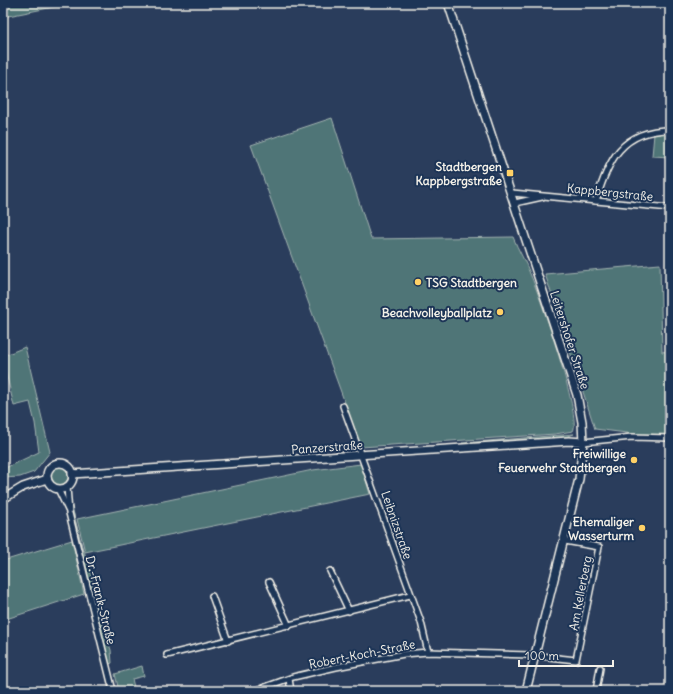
<svg xmlns="http://www.w3.org/2000/svg" width="673" height="694" viewBox="0 0 673 694" font-family="Delius,sans-serif">
<style>
.green{fill:#507577;stroke:#a2b3b0}
.lines{fill:none;stroke-linecap:round;stroke-linejoin:round}
.street-casing{stroke:#f4f1e8;stroke-width:8}
.secondary-casing{stroke:#f4f1e8;stroke-width:10}
.street{stroke:#1d3557;stroke-width:5}
.secondary{stroke:#1d3557;stroke-width:7}
.poi-dot{fill:#ffd166;stroke:#1d3557;stroke-width:1.5}
.labels{text-anchor:middle;dominant-baseline:central;stroke-width:4;stroke-linejoin:round;paint-order:stroke}
.poi-label{font-size:12px;font-weight:bold;fill:#f4f1e8;stroke:#1d3557;text-anchor:end}
.street-label{font-size:12px;fill:#f4f1e8;stroke:#1d3557}
</style>
<rect width="100%" height="100%" fill="#2a3d5c"/>
<filter id="ink" filterUnits="userSpaceOnUse"><feTurbulence type="fractalNoise" baseFrequency=".025" numOctaves="2"/><feDisplacementMap in="SourceGraphic" scale="8" xChannelSelector="R" yChannelSelector="G"/><feConvolveMatrix kernelMatrix="1 2 1 2 8 2 1 2 1" color-interpolation-filters="sRGB"/></filter>
<g filter="url(#ink)">
<g class="green">
<polygon points="3,3 74,3 3,17"/>
<polygon points="666,3 670,3 670,86"/>
<path d="M332,118L371,239L513,237C518,250 526,262 531,276C540,296 582,417 573,431L555,434L361,447L251,145Z"/>
<polygon points="670,133 670,157 652,156 654,134"/>
<polygon points="660,264 662,352 670,351 670,435 666,438 595,429 545,274"/>
<polygon points="25,347 50,452 34,472 20,477 3,478 3,469 39,452 35,423 30,402 14,406 3,360 3,356"/>
<polygon points="574,434 562,438 468,445 462,443"/>
<polygon points="361,464 370,494 85,552 77,519 313,470"/>
<circle cx="59" cy="476" r="9"/>
<polygon points="70,499 83,550 90,564 93,588 103,628 111,650 112,663 109,664"/>
<polygon points="72,540 84,594 3,620 3,561"/>
<polygon points="142,666 144,676 132,679 135,691 119,691 115,674"/>
</g>
<g class="lines">
<g class="street-casing">
<g id="street">
<polyline points="512,193 670,208"/>
<path d="M596,201C608,160 622,130 670,130"/>
<polyline points="515,203 542,197"/>
<polyline points="343,406 421,622 428,652"/>
<polyline points="583,442 632,437 670,438"/>
<polyline points="67,487 69,513 113,691"/>
<polyline points="58,489 68,510"/>
<polyline points="330,571 349,611"/>
<polyline points="269,582 289,626"/>
<polyline points="212,596 228,641"/>
<polyline points="167,655 410,595"/>
<polyline points="289,679 291,691"/>
<polyline points="254,691 293,677 336,667 404,654 428,652 531,655 576,660 599,547 565,541"/>
<polyline points="596,691 600,668"/>
</g>
</g>
<g class="secondary-casing">
<g id="secondary">
<polyline points="448,3 577,395 582,422 583,442 579,479 526,691"/>
<circle cx="60" cy="476" r="13"/>
<polyline points="72,474 569,441 583,442"/>
<polyline points="3,499 23,487 47,479"/>
</g>
</g>
<use href="#street" class="street"/>
<use href="#secondary" class="secondary"/>
</g>
</g>
<g class="poi-dot">
<rect x="506" y="169" width="8" height="8" rx="2"/>
<circle cx="418" cy="282" r="4"/>
<circle cx="500" cy="312" r="4"/>
<circle cx="634" cy="460" r="4"/>
<circle cx="642" cy="528" r="4"/>
</g>
<g class="labels">
<g class="poi-label">
<text x="502" y="166">Stadtbergen<tspan x="502" dy="14">Kappbergstraße</tspan></text>
<text x="426" y="282" text-anchor="start">TSG Stadtbergen</text>
<text x="492" y="312">Beachvolleyballplatz</text>
<text x="626" y="453">Freiwillige<tspan x="626" dy="14">Feuerwehr Stadtbergen</tspan></text>
<text x="634" y="521">Ehemaliger<tspan x="634" dy="14">Wasserturm</tspan></text>
</g>
<g class="street-label">
<text transform="translate(610 192) rotate(6)">Kappbergstraße</text>
<text transform="translate(570 340) rotate(72)">Leitershofer Straße</text>
<text transform="translate(327 447) rotate(-4)">Panzerstraße</text>
<text transform="translate(397 525) rotate(71)">Leibnizstraße</text>
<text transform="translate(580 593) rotate(-79)">Am Kellerberg</text>
<text transform="translate(101 600) rotate(76)">Dr.-Frank-Straße</text>
<text transform="translate(362 654) rotate(-11)">Robert-Koch-Straße</text>
</g>
</g>
<rect width="673" height="694" fill="none" stroke="#1d3557" stroke-width="16"/>
<rect x="8" y="8" width="657" height="678" fill="none" stroke="#f4f1e8" stroke-width="1.5" filter="url(#ink)"/>
<path d="M519 660v6h94v-6" fill="none" stroke="#f4f1e8" stroke-width="2"/>
<text x="525" y="660" font-size="12" fill="#f4f1e8" stroke="#1d3557" stroke-width="3" paint-order="stroke">100 m</text>
</svg>
